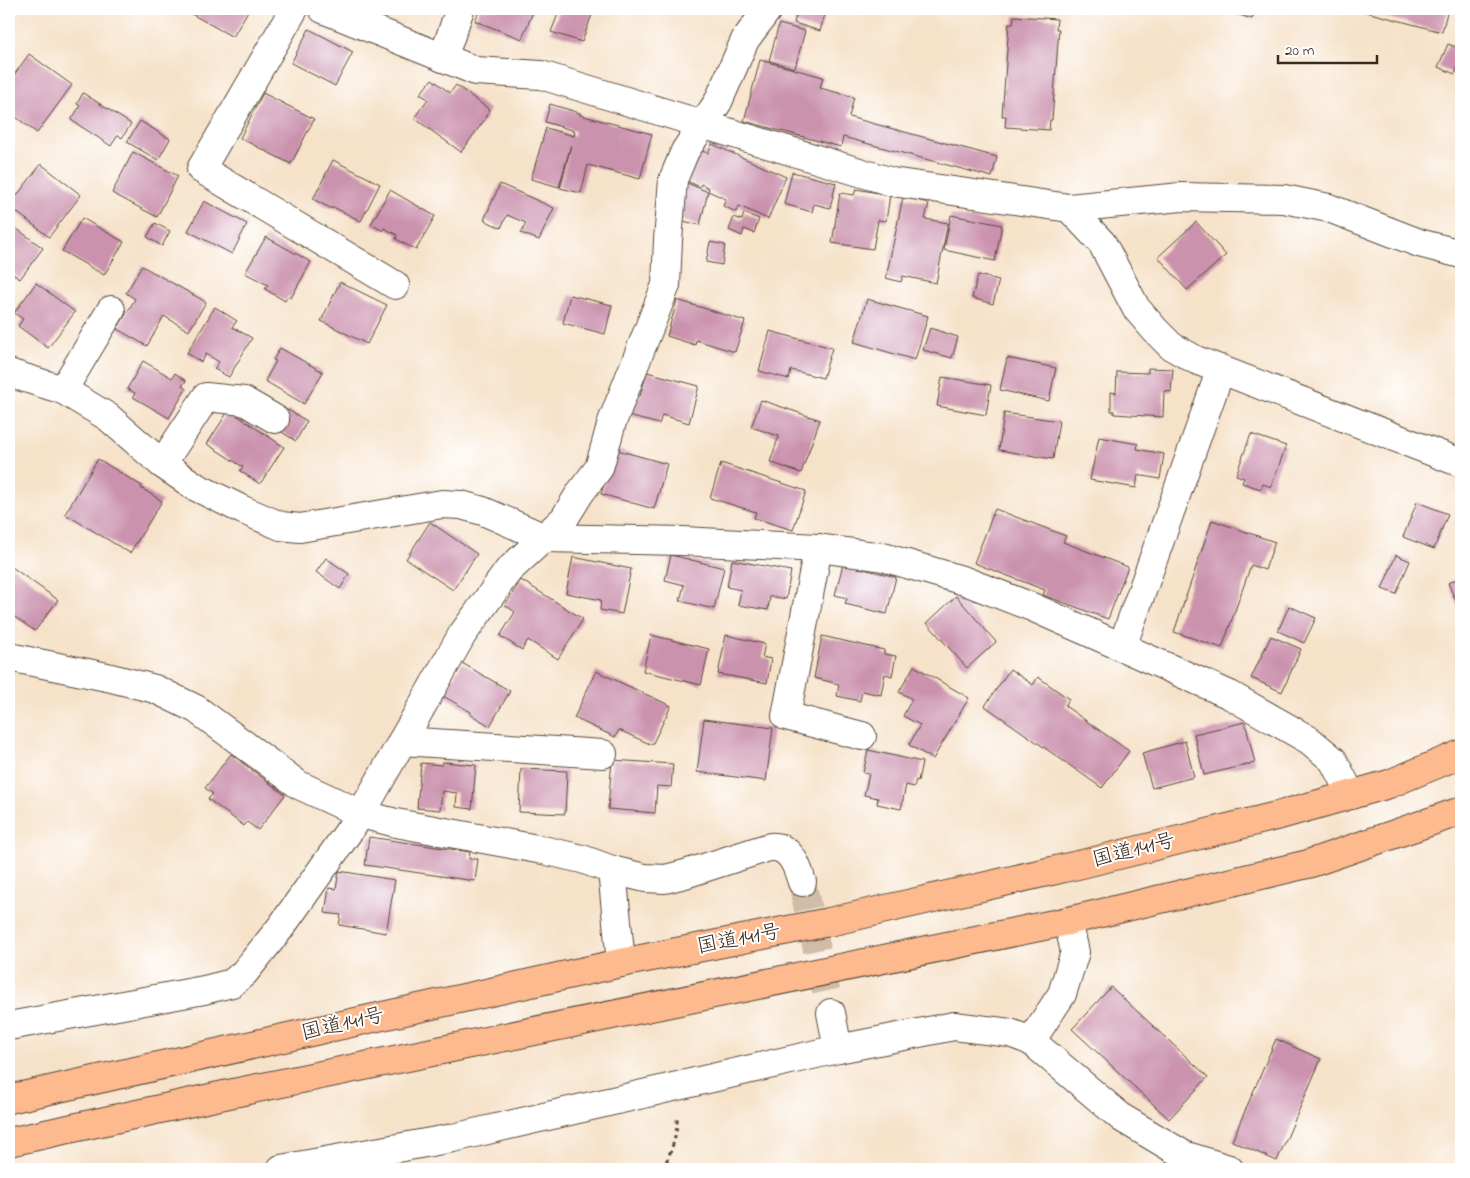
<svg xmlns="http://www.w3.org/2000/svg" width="1470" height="1178" viewBox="0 0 1470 1178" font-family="'Indie Flower','Klee One',sans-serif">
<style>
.building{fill:#ca92ad}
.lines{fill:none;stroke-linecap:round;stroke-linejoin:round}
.street-tunnel{stroke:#d1bda7;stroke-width:28;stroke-dasharray:28 14;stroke-linecap:butt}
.street-casing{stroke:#574638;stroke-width:30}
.highway-casing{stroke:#574638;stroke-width:30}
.path{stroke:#574638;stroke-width:3;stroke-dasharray:4 4;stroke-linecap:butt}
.street{stroke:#fff;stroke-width:28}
.highway{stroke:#fcba8e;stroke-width:28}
.labels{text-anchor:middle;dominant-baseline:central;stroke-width:4;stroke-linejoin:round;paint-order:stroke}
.street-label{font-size:21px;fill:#3b2a1e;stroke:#fff}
</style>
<rect width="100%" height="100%" fill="#fff"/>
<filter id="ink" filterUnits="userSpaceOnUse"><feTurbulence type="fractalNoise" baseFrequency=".02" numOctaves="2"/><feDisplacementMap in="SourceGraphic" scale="10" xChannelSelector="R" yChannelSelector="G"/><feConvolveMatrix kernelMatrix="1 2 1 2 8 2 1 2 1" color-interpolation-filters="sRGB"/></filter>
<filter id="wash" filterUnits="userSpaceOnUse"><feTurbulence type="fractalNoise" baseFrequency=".0096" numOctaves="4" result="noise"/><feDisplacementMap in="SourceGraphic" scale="20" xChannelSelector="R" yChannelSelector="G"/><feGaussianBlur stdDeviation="1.12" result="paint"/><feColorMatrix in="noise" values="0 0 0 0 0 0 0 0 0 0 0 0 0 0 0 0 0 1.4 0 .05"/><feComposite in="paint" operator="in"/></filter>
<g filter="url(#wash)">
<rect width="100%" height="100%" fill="#f6e2c9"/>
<g id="blocks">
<g class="building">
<polygon points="188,9 249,9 233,37 186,11"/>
<polygon points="480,9 534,9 522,39 475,21"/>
<polygon points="560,9 594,9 582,42 551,32"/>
<polygon points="798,9 820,9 826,11 820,31 794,23"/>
<polygon points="1221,9 1256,9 1252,19"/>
<polygon points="1355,9 1448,9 1442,32"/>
<polygon points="1014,16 1057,19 1056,29 1059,29 1052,120 1050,120 1049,130 1005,127 1006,116 1002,116 1009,24 1013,24"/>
<polygon points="779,24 805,31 795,68 769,61"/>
<polygon points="309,29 353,52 335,86 291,63"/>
<polygon points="1448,44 1461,49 1461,59 1455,74 1438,67"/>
<polygon points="29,54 72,85 37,133 9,112 9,82"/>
<polygon points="760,60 823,77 820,88 854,97 849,117 997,157 992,177 843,137 841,147 744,121"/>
<polygon points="432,79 450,93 456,85 490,110 485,117 486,118 461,152 414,118 428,99 420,94"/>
<polygon points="83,93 131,124 122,138 118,135 111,146 71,120 80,106 77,104"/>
<polygon points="263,93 314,119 291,164 240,138"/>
<polygon points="550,104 580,113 580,115 652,134 640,179 588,165 581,193 560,188 571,145 559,187 531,179 546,128 574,136 575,131 545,122"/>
<polygon points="140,121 170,139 158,160 127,142"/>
<polygon points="712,144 786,177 768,219 739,206 736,212 723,206 726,199 708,191 709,188 701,184 700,187 687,181 701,151 708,153"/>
<polygon points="133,152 178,176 157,217 112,193"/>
<polygon points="333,160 380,184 361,221 333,207 332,209 313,199"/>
<polygon points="41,164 81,195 49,237 9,206"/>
<polygon points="792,172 836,183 830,208 814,204 812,212 784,204"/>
<polygon points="687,183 708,192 700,225 679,220"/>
<polygon points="500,184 554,208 539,240 521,233 526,223 507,215 501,228 484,220"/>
<polygon points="856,189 890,195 886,221 878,220 873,249 832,243 840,193 854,195"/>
<polygon points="390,190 435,216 416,250 396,239 397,235 384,228 383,231 371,224"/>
<polygon points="903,197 929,203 925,219 948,223 936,283 903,276 901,282 886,278"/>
<polygon points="204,201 247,224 232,254 188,231"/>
<polygon points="744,213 759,219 754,233 744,229 742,236 729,230 734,217 742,220"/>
<polygon points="951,215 1002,225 995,261 944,250"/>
<polygon points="82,218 124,242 104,275 62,251"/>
<polygon points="1196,222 1226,255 1187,290 1158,257"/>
<polygon points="9,223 43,248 20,279 9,271"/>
<polygon points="155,223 170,231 162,246 147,237"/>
<polygon points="266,237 311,262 291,298 288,296 285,301 265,289 268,285 245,273"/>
<polygon points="710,242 725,245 722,265 706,262"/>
<polygon points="142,266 206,302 189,331 164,316 147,346 117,329 135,299 126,293"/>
<polygon points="978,275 999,280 993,304 972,298"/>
<polygon points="340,282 387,305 367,344 321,321"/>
<polygon points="36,283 75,312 48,348 18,326 23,319 14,313"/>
<polygon points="570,295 612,305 605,334 563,323"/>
<polygon points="867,299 928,316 915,360 854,342"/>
<polygon points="677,300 745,321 735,352 696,340 695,345 667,336"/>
<polygon points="215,307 237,321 232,327 252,338 229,377 214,369 219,362 206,354 201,362 187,353"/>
<polygon points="930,328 958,337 952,358 923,350"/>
<polygon points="770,331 832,348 823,378 791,370 789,379 759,371"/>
<polygon points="280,348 323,372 304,404 265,381 276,361 273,360"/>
<polygon points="1007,358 1056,368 1049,401 1000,390"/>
<polygon points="143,361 172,378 175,373 186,381 182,386 186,389 169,418 133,397 135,393 127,389"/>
<polygon points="1148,368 1173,369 1171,392 1164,391 1163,417 1114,414 1114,411 1111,411 1111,392 1116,393 1117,372 1148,373"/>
<polygon points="647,372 699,386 689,423 662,415 659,424 628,416 635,395 640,396"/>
<polygon points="942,377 991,385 986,415 937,406"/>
<polygon points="761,400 820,420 801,473 770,462 779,436 751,427"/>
<polygon points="229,410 284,447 260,484 240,471 243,467 207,444"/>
<polygon points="288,410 307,421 296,441 277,429"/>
<polygon points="1004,413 1059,421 1053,459 999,450"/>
<polygon points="1251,434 1286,446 1271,487 1263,484 1261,489 1242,483 1244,478 1236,475"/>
<polygon points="1099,437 1138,444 1137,449 1164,454 1160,479 1138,475 1136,488 1090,480"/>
<polygon points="614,449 667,464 654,509 601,494"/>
<polygon points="98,459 142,486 141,488 162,501 130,553 65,514"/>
<polygon points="721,463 806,491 793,530 754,518 756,512 710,498"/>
<polygon points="1417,502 1448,514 1434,549 1403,537"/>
<polygon points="995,509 1066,536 1063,542 1128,567 1108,619 1043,595 1045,590 974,563"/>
<polygon points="1212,520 1275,542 1265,570 1251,565 1222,648 1174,632"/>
<polygon points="430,522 477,554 453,590 406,559"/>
<polygon points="671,555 724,568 714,609 680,601 684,585 665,580"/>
<polygon points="1396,555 1410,561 1396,594 1382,589"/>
<polygon points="573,557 631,569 622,614 600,610 601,600 566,593"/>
<polygon points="326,558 349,574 340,589 316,572"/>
<polygon points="732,560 791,571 786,599 770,596 768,610 738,605 741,590 727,587"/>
<polygon points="843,564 896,577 887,614 845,604 847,598 835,595"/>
<polygon points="9,565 58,600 35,631 9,613"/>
<polygon points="1461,577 1461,613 1448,583"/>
<polygon points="521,580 583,619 558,659 528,640 522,650 500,636 515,612 505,605"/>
<polygon points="956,596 996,642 967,668 927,623"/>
<polygon points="1289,606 1316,618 1304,643 1278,631"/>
<polygon points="651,635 709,649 701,685 643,671"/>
<polygon points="726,635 765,644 762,657 771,659 767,683 718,674"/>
<polygon points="822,636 884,650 884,654 896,656 892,676 885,674 881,695 862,691 860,701 837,696 839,684 814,678"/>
<polygon points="1271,636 1301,649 1282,692 1251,678"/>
<polygon points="462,663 510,691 490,726 470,714 471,712 443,696"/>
<polygon points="914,666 969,698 933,759 909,745 920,725 903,716 912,699 899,692"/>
<polygon points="1010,669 1033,685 1038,677 1069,699 1065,706 1129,751 1102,788 985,706"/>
<polygon points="596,671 671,706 652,745 619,730 615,737 574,718"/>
<polygon points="704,719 773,728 766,781 697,772"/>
<polygon points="1245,722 1255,763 1204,775 1194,734"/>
<polygon points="1185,741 1194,777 1152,788 1142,753"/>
<polygon points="868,750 922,762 918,781 916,780 914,787 906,785 901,809 877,804 878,798 864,795 869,774 863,773"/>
<polygon points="231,754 285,795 258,830 247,822 244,826 208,799 213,794 205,788"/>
<polygon points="612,760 673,764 671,787 657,786 655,813 608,809"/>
<polygon points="442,762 476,765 472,809 456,807 457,793 442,791 440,810 417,808 421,763 442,765"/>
<polygon points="521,769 567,771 565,814 519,812"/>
<polygon points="369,837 470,852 469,859 478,859 475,881 365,865"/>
<polygon points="339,871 395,880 386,933 339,925 341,915 325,913 329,888 336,889"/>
<polygon points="1111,987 1208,1077 1169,1119 1072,1029"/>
<polygon points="1276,1039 1321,1059 1277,1161 1232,1141"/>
</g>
</g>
</g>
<g filter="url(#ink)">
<use href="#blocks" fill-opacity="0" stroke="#574638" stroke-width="1"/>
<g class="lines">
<polyline class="street-tunnel" points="802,882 831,1013"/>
<g class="street-casing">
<g id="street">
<polyline points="294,9 201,169 395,285"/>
<polyline points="323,9 476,71 541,75 892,182 1069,208 1181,197 1284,199 1329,208 1419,243 1461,254"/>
<polyline points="443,58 460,9"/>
<polyline points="1069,208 1102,243 1136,308 1155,330 1171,346 1196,360 1461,463"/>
<polyline points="9,373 63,390 108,417 162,464 196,487 243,510 281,526 300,528 442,504 461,505 483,511 545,538 683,541 818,548 883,557 965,581 1032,607 1230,695 1309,740 1333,760 1351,795"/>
<polyline points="63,390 111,310"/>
<polyline points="162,464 206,397 244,401 275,419"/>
<polyline points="818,548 786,716 862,736"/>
<polyline points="1122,647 1221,369"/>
<polyline points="9,657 107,677 155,689 196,709 299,785 361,814 396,823 543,850 582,859 612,870 621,963"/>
<polyline points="402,741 603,754"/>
<path d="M612,870L645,878L665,879L685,874L763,849C766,848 771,846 774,847C792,848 798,869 802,882"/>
<polyline points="9,1026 204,990 232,983 244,973 281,927 361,814 462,635 508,571 564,519 580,493 599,468 612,422 666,285 668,240 673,180 685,151 718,102 745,40 768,9"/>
<polyline points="1031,1041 1122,1118 1184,1155 1229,1169"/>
<polyline points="838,1049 954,1026 1010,1033 1031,1041 1062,994 1075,952 1068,921"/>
<polyline points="281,1169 453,1138 838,1049 831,1013"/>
</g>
</g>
<g class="highway-casing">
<g id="highway">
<polyline points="9,1099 621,963 829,922 1082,864 1280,815 1389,784 1461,754"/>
<polyline points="9,1142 224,1095 1068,921 1308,864 1461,811"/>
</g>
</g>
<path class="path" d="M663,1169C670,1154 678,1135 677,1118"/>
<use href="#street" class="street"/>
<use href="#highway" class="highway"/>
</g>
</g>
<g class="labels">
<g class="street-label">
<text transform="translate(1134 851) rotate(-14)">国道141号</text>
<text transform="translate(739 940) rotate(-11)">国道141号</text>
<text transform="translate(343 1025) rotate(-13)">国道141号</text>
</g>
</g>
<rect width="1470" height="1178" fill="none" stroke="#fff" stroke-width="30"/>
<path d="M1278 55v8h99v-8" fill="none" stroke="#3b2a1e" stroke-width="2.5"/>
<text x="1285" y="55" font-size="15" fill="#3b2a1e" stroke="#ffffff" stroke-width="4" paint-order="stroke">20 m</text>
</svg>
